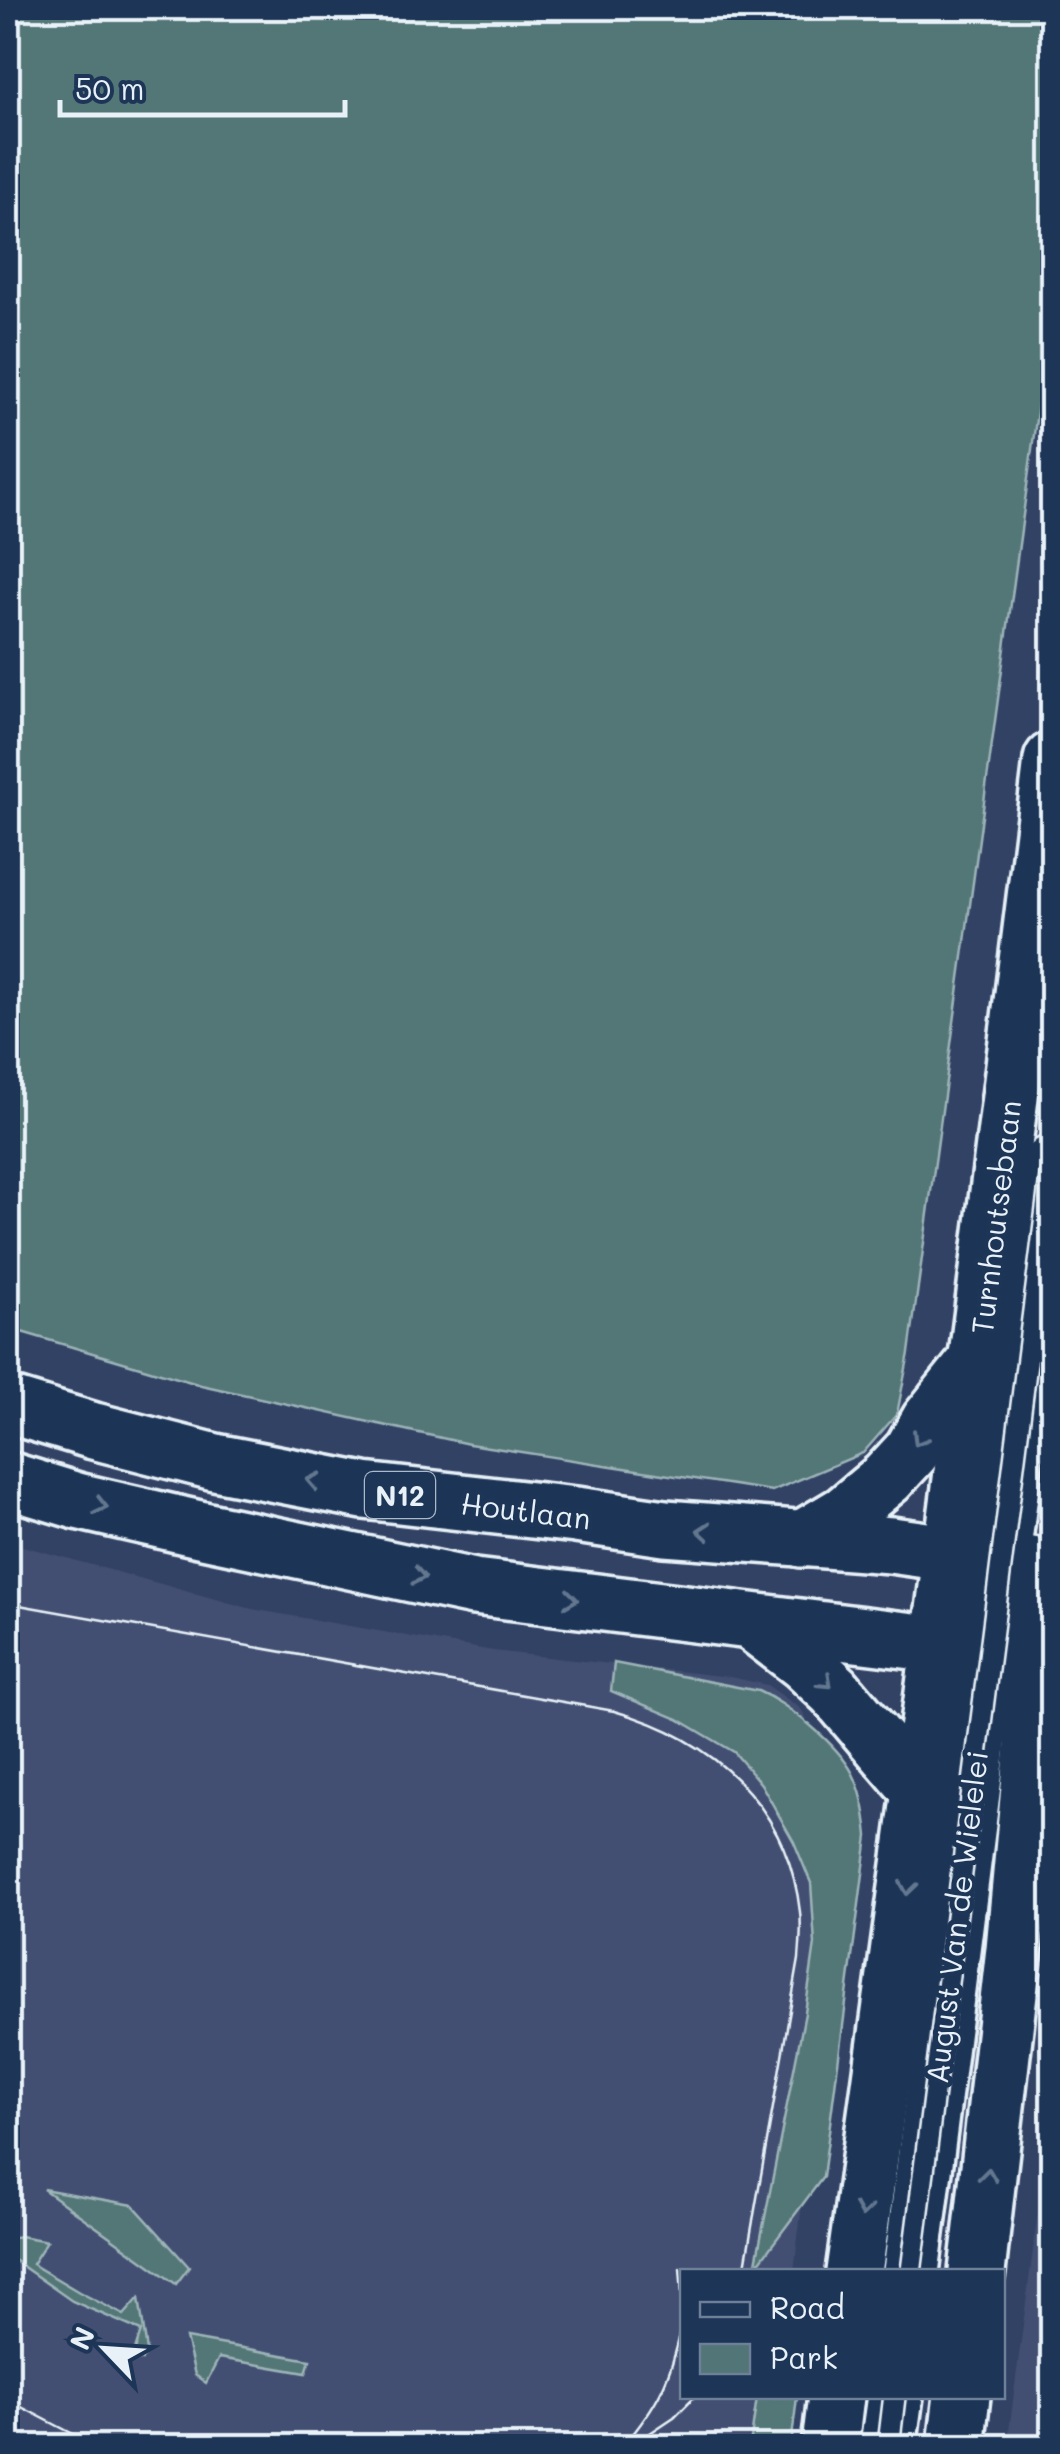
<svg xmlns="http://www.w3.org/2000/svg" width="1060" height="2454" viewBox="0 0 1060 2454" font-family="Mali,sans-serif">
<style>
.built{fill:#434f72}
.green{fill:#527677;stroke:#9db4b8;stroke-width:2.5}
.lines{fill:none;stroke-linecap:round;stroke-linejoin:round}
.minor-casing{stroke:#e8f1f8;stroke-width:62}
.major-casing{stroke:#e8f1f8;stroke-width:62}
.minor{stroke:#1d3557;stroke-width:55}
.major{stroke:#1d3557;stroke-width:55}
.tram{stroke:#e8f1f8;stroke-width:2.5}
.oneway{stroke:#64778f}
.labels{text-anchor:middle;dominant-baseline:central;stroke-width:10;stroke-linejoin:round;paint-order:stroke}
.shield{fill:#1d3557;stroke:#abb9c8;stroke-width:2.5}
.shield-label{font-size:28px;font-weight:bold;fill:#e8f1f8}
.street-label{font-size:30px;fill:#e8f1f8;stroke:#1d3557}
</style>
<rect width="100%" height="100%" fill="#324265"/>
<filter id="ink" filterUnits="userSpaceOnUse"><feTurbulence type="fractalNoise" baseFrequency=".01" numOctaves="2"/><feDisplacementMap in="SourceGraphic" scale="20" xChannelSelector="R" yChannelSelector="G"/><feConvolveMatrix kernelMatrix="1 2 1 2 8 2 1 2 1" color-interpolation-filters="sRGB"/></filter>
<g filter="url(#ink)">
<g class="built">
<polygon points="8,1542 252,1609 493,1651 730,1677 767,1685 801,1709 850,1804 794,2271 682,2272 682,2396 780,2397 774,2446 8,2446"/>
<polygon points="1052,2107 1052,2446 1007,2446"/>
</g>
<g class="green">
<polygon points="8,8 1052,8 1052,302 909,1353 897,1414 863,1453 772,1491 469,1444 201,1385 8,1328"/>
<path d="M614,1663L758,1691C779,1700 793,1712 811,1726C852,1761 863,1782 868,1836L823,2177L755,2268L805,2013L815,1944L811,1883L794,1842L761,1784L734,1752L678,1719L611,1691Z"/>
<polygon points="43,2189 133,2205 189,2267 176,2284"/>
<polygon points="20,2236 47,2241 32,2264 79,2292 124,2315 139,2298 147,2351 142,2360 132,2360 141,2331 72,2301 8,2256 8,2239"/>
<polygon points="186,2338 310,2360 306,2373 219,2358 206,2383 195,2375"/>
<polygon points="757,2397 797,2397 791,2446 750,2446"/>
</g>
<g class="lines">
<g class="minor-casing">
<g id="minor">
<polyline points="911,2272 1052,1163"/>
<polyline points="888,2446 895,2396"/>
</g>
</g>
<g class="major-casing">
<g id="major">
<polyline points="8,1405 94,1431 215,1462 364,1491 576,1515 665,1528 891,1545 1052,1568"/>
<polyline points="8,1480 77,1501 208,1531 474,1587 1052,1658"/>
<polyline points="802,1539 844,1514 887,1478 912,1451 929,1421 977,1361"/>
<polyline points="753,1623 805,1663 834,1690 921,1792"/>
<path d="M854,2272C925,1768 990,1264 1052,760"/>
<polyline points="977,2272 1014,1949 1035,1723 1052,1570"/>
<polyline points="830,2446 836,2396"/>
<polyline points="956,2446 962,2396"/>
</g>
</g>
<use href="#minor" class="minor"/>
<use href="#major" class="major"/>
<g class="tram">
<path d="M8,1603L614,1711C713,1738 788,1806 800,1912C802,1927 800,1943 799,1959L744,2272"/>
<polyline points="680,2268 682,2295"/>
<polyline points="900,2272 1052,1076"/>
<polyline points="922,2272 1052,1252"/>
<polyline points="8,2400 79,2437 105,2446"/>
<polyline points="632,2445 674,2417 695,2396"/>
<path d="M623,2446C658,2405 671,2378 682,2325"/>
<polyline points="877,2446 883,2396"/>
<polyline points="900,2446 906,2396"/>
</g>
</g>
<defs><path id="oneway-chevron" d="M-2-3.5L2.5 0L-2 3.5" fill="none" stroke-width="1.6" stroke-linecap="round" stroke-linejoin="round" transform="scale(2.5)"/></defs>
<g class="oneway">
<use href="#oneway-chevron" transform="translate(919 1439) rotate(121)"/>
<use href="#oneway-chevron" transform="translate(313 1481) rotate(-169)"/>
<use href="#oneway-chevron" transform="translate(101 1506) rotate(13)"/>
<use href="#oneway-chevron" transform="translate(704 1531) rotate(-175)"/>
<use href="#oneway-chevron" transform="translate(419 1576) rotate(11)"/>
<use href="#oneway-chevron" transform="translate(571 1599) rotate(7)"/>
<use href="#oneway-chevron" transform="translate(826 1682) rotate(43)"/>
<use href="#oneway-chevron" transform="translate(908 1888) rotate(98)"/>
<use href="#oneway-chevron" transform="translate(988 2175) rotate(-83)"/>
<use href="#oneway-chevron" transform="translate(863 2210) rotate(98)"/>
</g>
</g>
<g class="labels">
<rect class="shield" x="365" y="1472" width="70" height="46" rx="8"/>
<g class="shield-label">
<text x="400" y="1495">N12</text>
</g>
<g class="street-label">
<text transform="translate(995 1217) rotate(-83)">Turnhoutsebaan</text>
<text transform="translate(526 1510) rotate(7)">Houtlaan</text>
<text transform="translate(956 1917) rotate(-83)">August Van de Wielelei</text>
</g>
</g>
<rect width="1060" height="2454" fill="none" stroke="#1d3557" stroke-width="40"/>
<rect x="20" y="20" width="1020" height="2414" fill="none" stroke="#e8f1f8" stroke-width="4" filter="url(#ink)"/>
<rect x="680" y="2269" width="325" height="130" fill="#1d3557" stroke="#6e8097" stroke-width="2.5"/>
<rect x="700" y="2302" width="50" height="15" fill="#1d3557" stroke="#6e8097" stroke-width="2.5"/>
<text x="770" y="2319" font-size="30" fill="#e8f1f8">Road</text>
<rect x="700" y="2344" width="50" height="30" fill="#527677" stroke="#6e8097" stroke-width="2.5"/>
<text x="770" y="2369" font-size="30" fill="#e8f1f8">Park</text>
<g transform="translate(105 2349) rotate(295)" stroke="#1d3557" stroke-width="8" paint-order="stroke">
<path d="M0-8L18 38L0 25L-18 38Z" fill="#e8f1f8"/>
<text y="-15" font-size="28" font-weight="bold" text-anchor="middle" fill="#e8f1f8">N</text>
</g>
<path d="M60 100v15h285v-15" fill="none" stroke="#e8f1f8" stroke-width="5"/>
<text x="75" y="100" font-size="30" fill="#e8f1f8" stroke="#1d3557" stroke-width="8" paint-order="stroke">50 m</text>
</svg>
